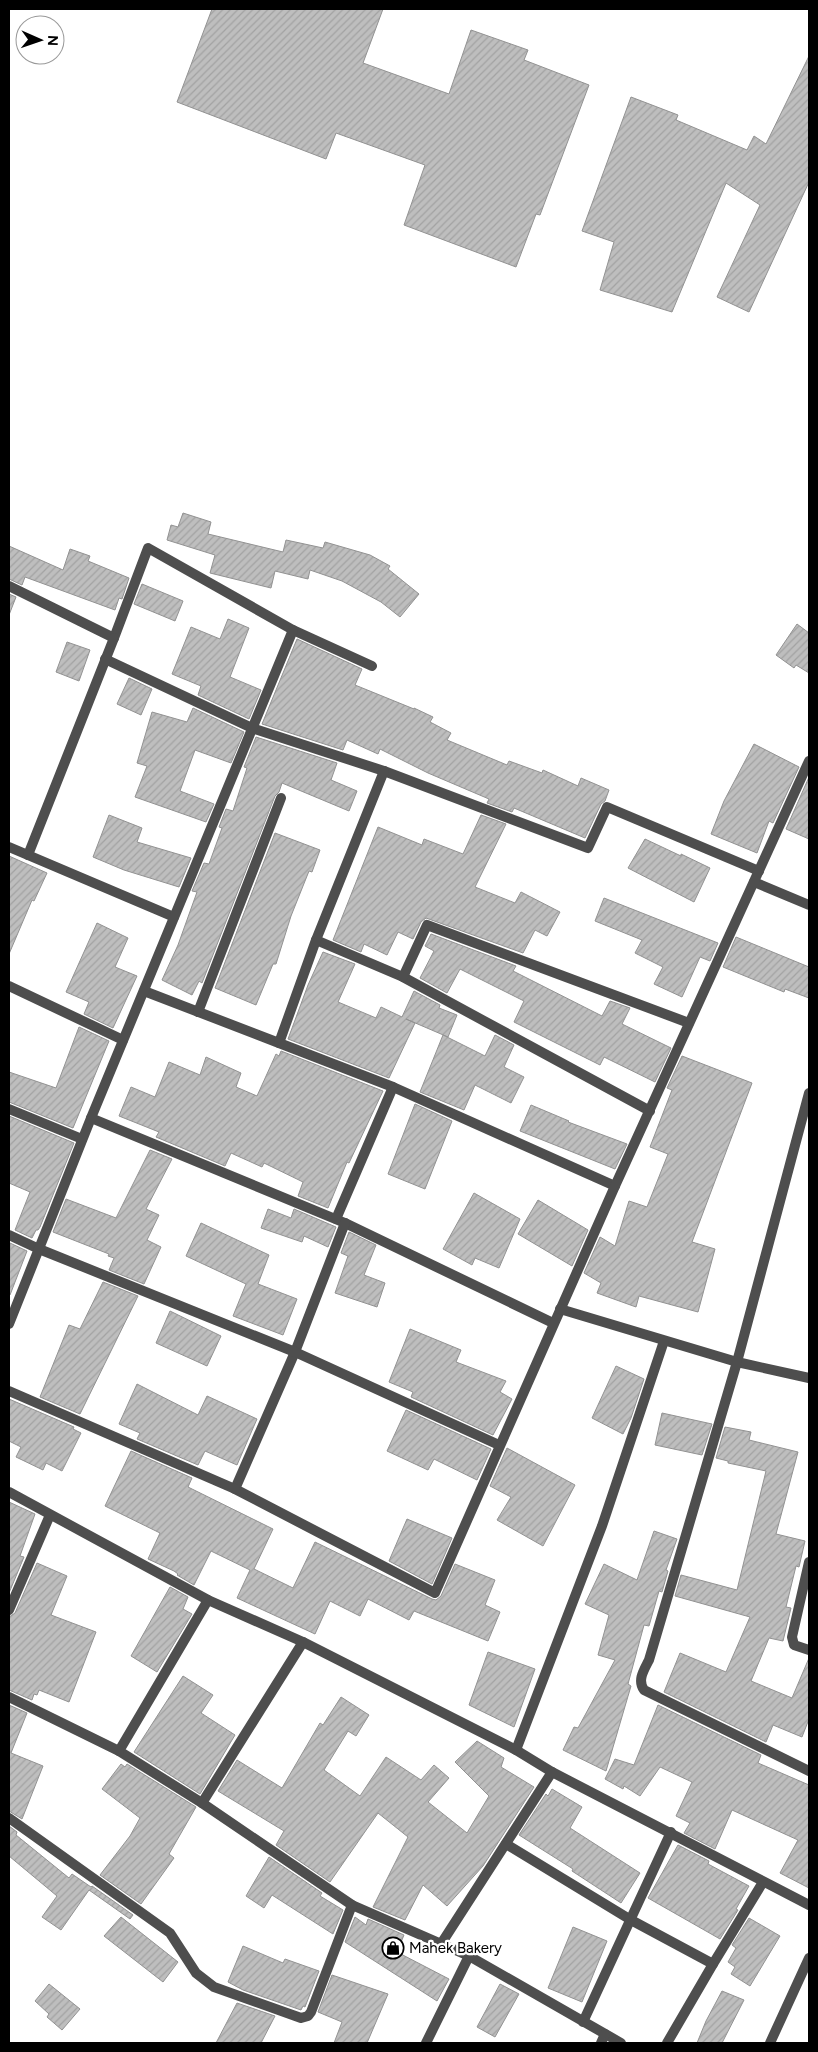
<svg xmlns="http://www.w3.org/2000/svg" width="818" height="2052" viewBox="0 0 818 2052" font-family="Figtree,sans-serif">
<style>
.building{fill:url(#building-hatch);stroke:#929292}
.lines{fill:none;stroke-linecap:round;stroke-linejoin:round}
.minor{stroke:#4e4e4e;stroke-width:10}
.tertiary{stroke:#4e4e4e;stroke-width:10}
.labels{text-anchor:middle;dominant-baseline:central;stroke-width:4.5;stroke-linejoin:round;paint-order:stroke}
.poi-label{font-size:15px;fill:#000;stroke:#fff;text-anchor:start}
</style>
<defs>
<pattern id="building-hatch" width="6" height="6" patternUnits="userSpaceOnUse" patternTransform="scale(1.25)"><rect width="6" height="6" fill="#bebebe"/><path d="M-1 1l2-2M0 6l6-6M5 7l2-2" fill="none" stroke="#a2a2a2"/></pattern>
</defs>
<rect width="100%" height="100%" fill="#fff"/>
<g class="building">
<polygon points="212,9 383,9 363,63 449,94 471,30 528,50 524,60 589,85 540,215 536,214 516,267 404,225 425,165 336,133 326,159 177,102"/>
<polygon points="809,56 809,182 749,312 717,297 760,205 726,183 672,312 600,290 614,242 582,231 631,97 678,115 676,120 747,150 754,136 766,144"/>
<polygon points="183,513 211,522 208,534 283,552 286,540 323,548 325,542 370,555 390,566 388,569 419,594 400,617 381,602 342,581 310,570 308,579 275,571 271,588 210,573 215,555 167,540 171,525 178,527"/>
<polygon points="9,546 63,570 70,549 90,556 88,561 129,578 122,599 119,598 115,610 25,577 22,585 9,579"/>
<polygon points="142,584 183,601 175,621 134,604"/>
<polygon points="9,594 16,597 9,615"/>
<polygon points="228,619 249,628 230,677 261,690 249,719 198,695 201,686 172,674 191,627 220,639"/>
<polygon points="797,624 809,633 809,673 796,665 794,668 776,655"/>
<polygon points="297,639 362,669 355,685 414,709 414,708 433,717 430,722 451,733 447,740 507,765 509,761 542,773 543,770 578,786 581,778 609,790 605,801 601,804 585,838 514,808 512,812 487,803 489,799 428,773 380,749 378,754 347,740 343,750 262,724"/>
<polygon points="67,642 90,650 79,681 56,672"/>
<polygon points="129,678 152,689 141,715 117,704"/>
<polygon points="193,708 244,732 231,763 195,750 180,791 214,804 206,822 135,797 147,766 137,763 152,712 187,722"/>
<polygon points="256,737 337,763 331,780 357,791 349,811 282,783 279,792 275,796 202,983 199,981 192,995 162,980 178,945 197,892 192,891 204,863 209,864 222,828 219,827 226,809 233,811 247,768 244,767"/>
<polygon points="754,744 799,767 773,823 769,821 757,853 711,834 724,801"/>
<polygon points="809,777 809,839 786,829"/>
<polygon points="109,815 142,828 137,842 191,858 179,887 124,870 93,857"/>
<polygon points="481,815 506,824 475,887 515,903 521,892 560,912 547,936 535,930 523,953 426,918 421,922 413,939 398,932 387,955 364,944 361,952 333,940 378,827 422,845 424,839 463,854"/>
<polygon points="275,833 320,850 312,872 309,871 291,916 276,964 273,964 256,1005 215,988"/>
<polygon points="645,839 681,856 681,854 710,868 694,902 628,868"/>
<polygon points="9,856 47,873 34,901 32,900 9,954"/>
<polygon points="604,898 718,943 710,961 700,957 682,997 654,984 663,967 635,953 642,940 595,921"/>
<polygon points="97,923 128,938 115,967 137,976 113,1028 84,1014 89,1002 66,992"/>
<polygon points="431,934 516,966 513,971 602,1016 610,1001 630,1008 622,1024 671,1048 655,1082 604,1057 600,1065 514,1022 524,1001 460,969 447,993 420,978 434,951 425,946"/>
<polygon points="736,937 809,967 809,998 785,989 784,992 723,967"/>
<polygon points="323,952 355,964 338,1002 376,1018 381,1007 402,1017 414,991 440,1005 439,1008 457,1015 448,1037 406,1019 415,1023 389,1078 288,1039 308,985"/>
<polygon points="79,1027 109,1041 73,1128 9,1102 9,1072 56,1088"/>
<polygon points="443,1035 485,1056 495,1035 514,1045 504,1067 524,1077 511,1103 475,1085 464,1110 420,1092"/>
<polygon points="281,1051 383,1091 349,1163 347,1162 328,1208 298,1196 303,1182 264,1163 262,1167 231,1153 225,1166 156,1137 159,1132 119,1116 131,1087 155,1097 169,1062 200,1075 206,1057 241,1073 236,1087 257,1096 276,1054 279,1056"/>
<polygon points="682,1056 752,1083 692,1242 715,1249 698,1312 639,1296 636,1307 597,1293 601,1283 584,1273 600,1237 615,1246 629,1201 647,1207 668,1154 650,1147 672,1090 667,1088"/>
<polygon points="415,1104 452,1121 425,1189 388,1174"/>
<polygon points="531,1105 569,1121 568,1122 627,1144 615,1169 520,1131"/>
<polygon points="9,1116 74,1143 40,1227 38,1230 36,1230 32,1238 15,1230 30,1192 9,1183"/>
<polygon points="150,1150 172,1159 146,1209 159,1215 147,1240 161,1247 144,1284 109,1270 114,1258 108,1256 109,1254 53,1232 66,1199 116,1218"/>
<polygon points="474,1193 520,1219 499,1268 475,1258 472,1265 443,1249"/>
<polygon points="538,1200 588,1230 572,1266 518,1234"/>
<polygon points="268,1209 291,1218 294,1209 336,1227 328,1247 304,1236 302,1242 261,1228"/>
<polygon points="201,1223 269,1255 258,1284 297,1299 283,1335 233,1316 246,1284 186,1256"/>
<polygon points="349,1232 376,1245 364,1275 385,1283 377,1307 335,1293 348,1256 341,1253"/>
<polygon points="10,1243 27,1251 10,1295 9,1295"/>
<polygon points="103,1282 138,1296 80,1414 40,1397 69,1325 80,1329"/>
<polygon points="170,1311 221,1336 207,1366 156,1343"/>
<polygon points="410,1329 461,1350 456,1362 506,1381 500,1392 512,1399 493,1435 411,1397 413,1392 389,1382"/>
<polygon points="616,1366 644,1379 631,1418 623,1434 592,1418"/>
<polygon points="137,1384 198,1415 207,1396 257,1419 237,1465 205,1451 198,1465 137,1439 140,1433 119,1424"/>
<polygon points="9,1399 74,1427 73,1429 81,1433 62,1471 46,1463 43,1470 16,1457 21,1447 9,1441"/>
<polygon points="406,1410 491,1449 477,1480 434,1459 428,1470 387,1451"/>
<polygon points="662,1413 712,1424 702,1455 655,1445"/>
<polygon points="725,1427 751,1432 749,1440 798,1452 776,1534 805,1541 799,1567 796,1566 786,1607 791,1608 783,1641 769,1638 751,1681 792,1698 809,1658 809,1719 802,1737 773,1725 766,1742 664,1692 680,1653 726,1672 750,1617 675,1596 681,1575 737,1590 766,1471 728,1463 728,1461 716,1458"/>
<polygon points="507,1448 575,1485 543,1546 497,1520 511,1497 490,1486"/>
<polygon points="131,1451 192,1478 188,1487 273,1529 254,1569 293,1588 315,1542 432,1599 436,1600 441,1596 455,1564 495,1580 485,1605 500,1612 488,1641 414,1611 409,1620 368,1599 360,1616 330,1601 315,1634 237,1598 250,1570 211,1551 194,1585 177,1575 178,1574 174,1571 148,1559 160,1533 105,1506"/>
<polygon points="9,1502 35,1514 20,1556 24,1557 9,1593"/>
<polygon points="407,1519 452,1538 432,1584 389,1561"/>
<polygon points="654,1531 677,1539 666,1570 668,1571 662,1592 659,1591 649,1626 644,1625 628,1684 631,1686 606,1771 563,1750 574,1727 578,1728 615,1660 598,1655 609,1615 585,1604 604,1564 637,1580"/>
<polygon points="37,1563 67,1576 51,1615 96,1632 69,1702 39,1690 37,1695 34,1694 32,1700 9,1690 9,1617 15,1613"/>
<polygon points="170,1587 188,1597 183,1609 192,1614 157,1672 131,1656"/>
<polygon points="488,1652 535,1669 514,1727 469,1705"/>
<polygon points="183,1676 213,1695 201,1713 235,1735 200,1794 134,1752"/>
<polygon points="341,1697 369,1715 356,1736 348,1731 324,1770 360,1796 386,1757 421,1780 434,1765 449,1778 428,1802 467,1833 489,1796 455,1762 477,1741 504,1758 501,1767 534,1787 483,1866 447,1906 423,1885 405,1920 373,1907 408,1837 378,1813 330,1882 276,1845 284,1831 218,1791 237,1760 282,1788 320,1723 323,1725"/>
<polygon points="9,1705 27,1713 11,1753 43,1766 22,1819 9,1811"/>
<polygon points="658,1705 761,1755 758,1763 809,1785 809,1888 780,1873 798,1840 732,1810 715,1849 684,1833 690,1823 676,1816 692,1782 660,1767 640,1796 624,1786 623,1789 605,1779 615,1759 634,1765"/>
<polygon points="121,1764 125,1767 127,1764 196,1807 169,1854 174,1858 141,1904 100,1875 130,1836 140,1818 102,1789"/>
<polygon points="552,1789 582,1807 570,1828 640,1873 621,1903 572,1871 573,1869 519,1835 546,1794 548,1796"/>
<polygon points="9,1826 17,1832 16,1835 69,1878 72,1874 91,1887 92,1886 133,1915 130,1919 89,1890 61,1930 42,1917 57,1896 9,1856"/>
<polygon points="678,1845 709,1861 708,1864 749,1886 736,1909 738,1910 720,1939 648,1898"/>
<polygon points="269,1857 322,1893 320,1896 343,1910 333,1934 272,1895 264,1908 246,1896"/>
<polygon points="121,1917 178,1962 163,1982 104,1936"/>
<polygon points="355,1917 366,1925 368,1919 404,1935 397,1952 449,1979 437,2001 345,1942"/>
<polygon points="749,1918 780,1936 750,1986 731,1974 735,1967 728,1962 736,1948 732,1945"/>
<polygon points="573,1927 607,1941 582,2002 548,1988"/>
<polygon points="243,1946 283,1963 285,1959 319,1971 305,2007 303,2006 301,2010 243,1990 228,1982"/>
<polygon points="332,1975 388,1994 367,2043 334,2043 342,2022 318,2012"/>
<polygon points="49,1984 80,2009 62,2030 47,2017 49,2014 35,2001"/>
<polygon points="500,1984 519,1994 495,2037 477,2027"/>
<polygon points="722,1991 744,2000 722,2043 697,2043 706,2021"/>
<polygon points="237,2003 275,2016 261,2043 216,2043"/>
</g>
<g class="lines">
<g class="minor">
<polyline points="9,586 114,638 148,548 293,630 372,666"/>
<polyline points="105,659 252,728 384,771 588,848 607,807 759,871"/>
<polyline points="9,847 174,917"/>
<polyline points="28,855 114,638"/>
<polyline points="754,882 809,905"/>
<polyline points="316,940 403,977 650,1111"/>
<polyline points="403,977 427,925 689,1023"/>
<polyline points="9,986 123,1040"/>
<polyline points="144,991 279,1043 316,940 384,771"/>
<polyline points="198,1012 281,798"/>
<polyline points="279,1043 393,1087 615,1186"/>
<polyline points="809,1093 737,1362 809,1378"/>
<polyline points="9,1109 82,1139"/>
<polyline points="91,1118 345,1223 553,1323"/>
<polyline points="336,1219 393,1087"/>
<polyline points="345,1223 295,1352 235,1489 435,1593 615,1186 809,761"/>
<polyline points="9,1235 39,1249 295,1352 499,1445"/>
<path d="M560,1309L737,1362L649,1660C644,1670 637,1680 644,1690L809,1771"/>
<polyline points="9,1324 91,1118 293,630"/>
<polyline points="9,1391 235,1489"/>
<polyline points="809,1562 792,1637 794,1645 809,1650"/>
<polyline points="208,1600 119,1751 202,1803 352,1905 469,1956 621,2043"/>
<polyline points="9,1610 50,1515"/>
<polyline points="9,1697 119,1751"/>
<polyline points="516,1750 602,1526 664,1341"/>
<polyline points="202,1803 303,1642"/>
<polyline points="9,1818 170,1933 196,1973 214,1987 301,2018 308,2016 311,2012 352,1905"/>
<polyline points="506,1844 631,1920 713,1964"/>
<polyline points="441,1944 552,1772"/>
<polyline points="583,2022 671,1832"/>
<polyline points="426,2043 469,1956"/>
<polyline points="601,2043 605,2034"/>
<polyline points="667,2043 713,1964 763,1882"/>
<polyline points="770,2043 809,1958"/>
</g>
<polyline class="tertiary" points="9,1492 208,1600 303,1642 516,1750 552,1772 809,1905"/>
</g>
<defs>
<g id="shop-ring" transform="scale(1.125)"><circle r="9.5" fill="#fff" stroke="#000" stroke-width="1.5"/><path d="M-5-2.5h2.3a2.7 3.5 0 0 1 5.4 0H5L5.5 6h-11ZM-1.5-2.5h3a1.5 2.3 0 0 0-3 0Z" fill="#000"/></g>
</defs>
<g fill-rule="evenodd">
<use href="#shop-ring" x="393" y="1948"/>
</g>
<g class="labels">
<g class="poi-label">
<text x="409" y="1948">Mahek Bakery</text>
</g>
</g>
<rect width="818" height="2052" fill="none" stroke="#000000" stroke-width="20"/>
<g transform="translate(40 40) rotate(92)"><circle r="24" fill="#ffffff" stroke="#999999"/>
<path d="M0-4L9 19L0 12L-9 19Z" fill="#000000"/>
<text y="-8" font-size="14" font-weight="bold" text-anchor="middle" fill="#000000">N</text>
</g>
</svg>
